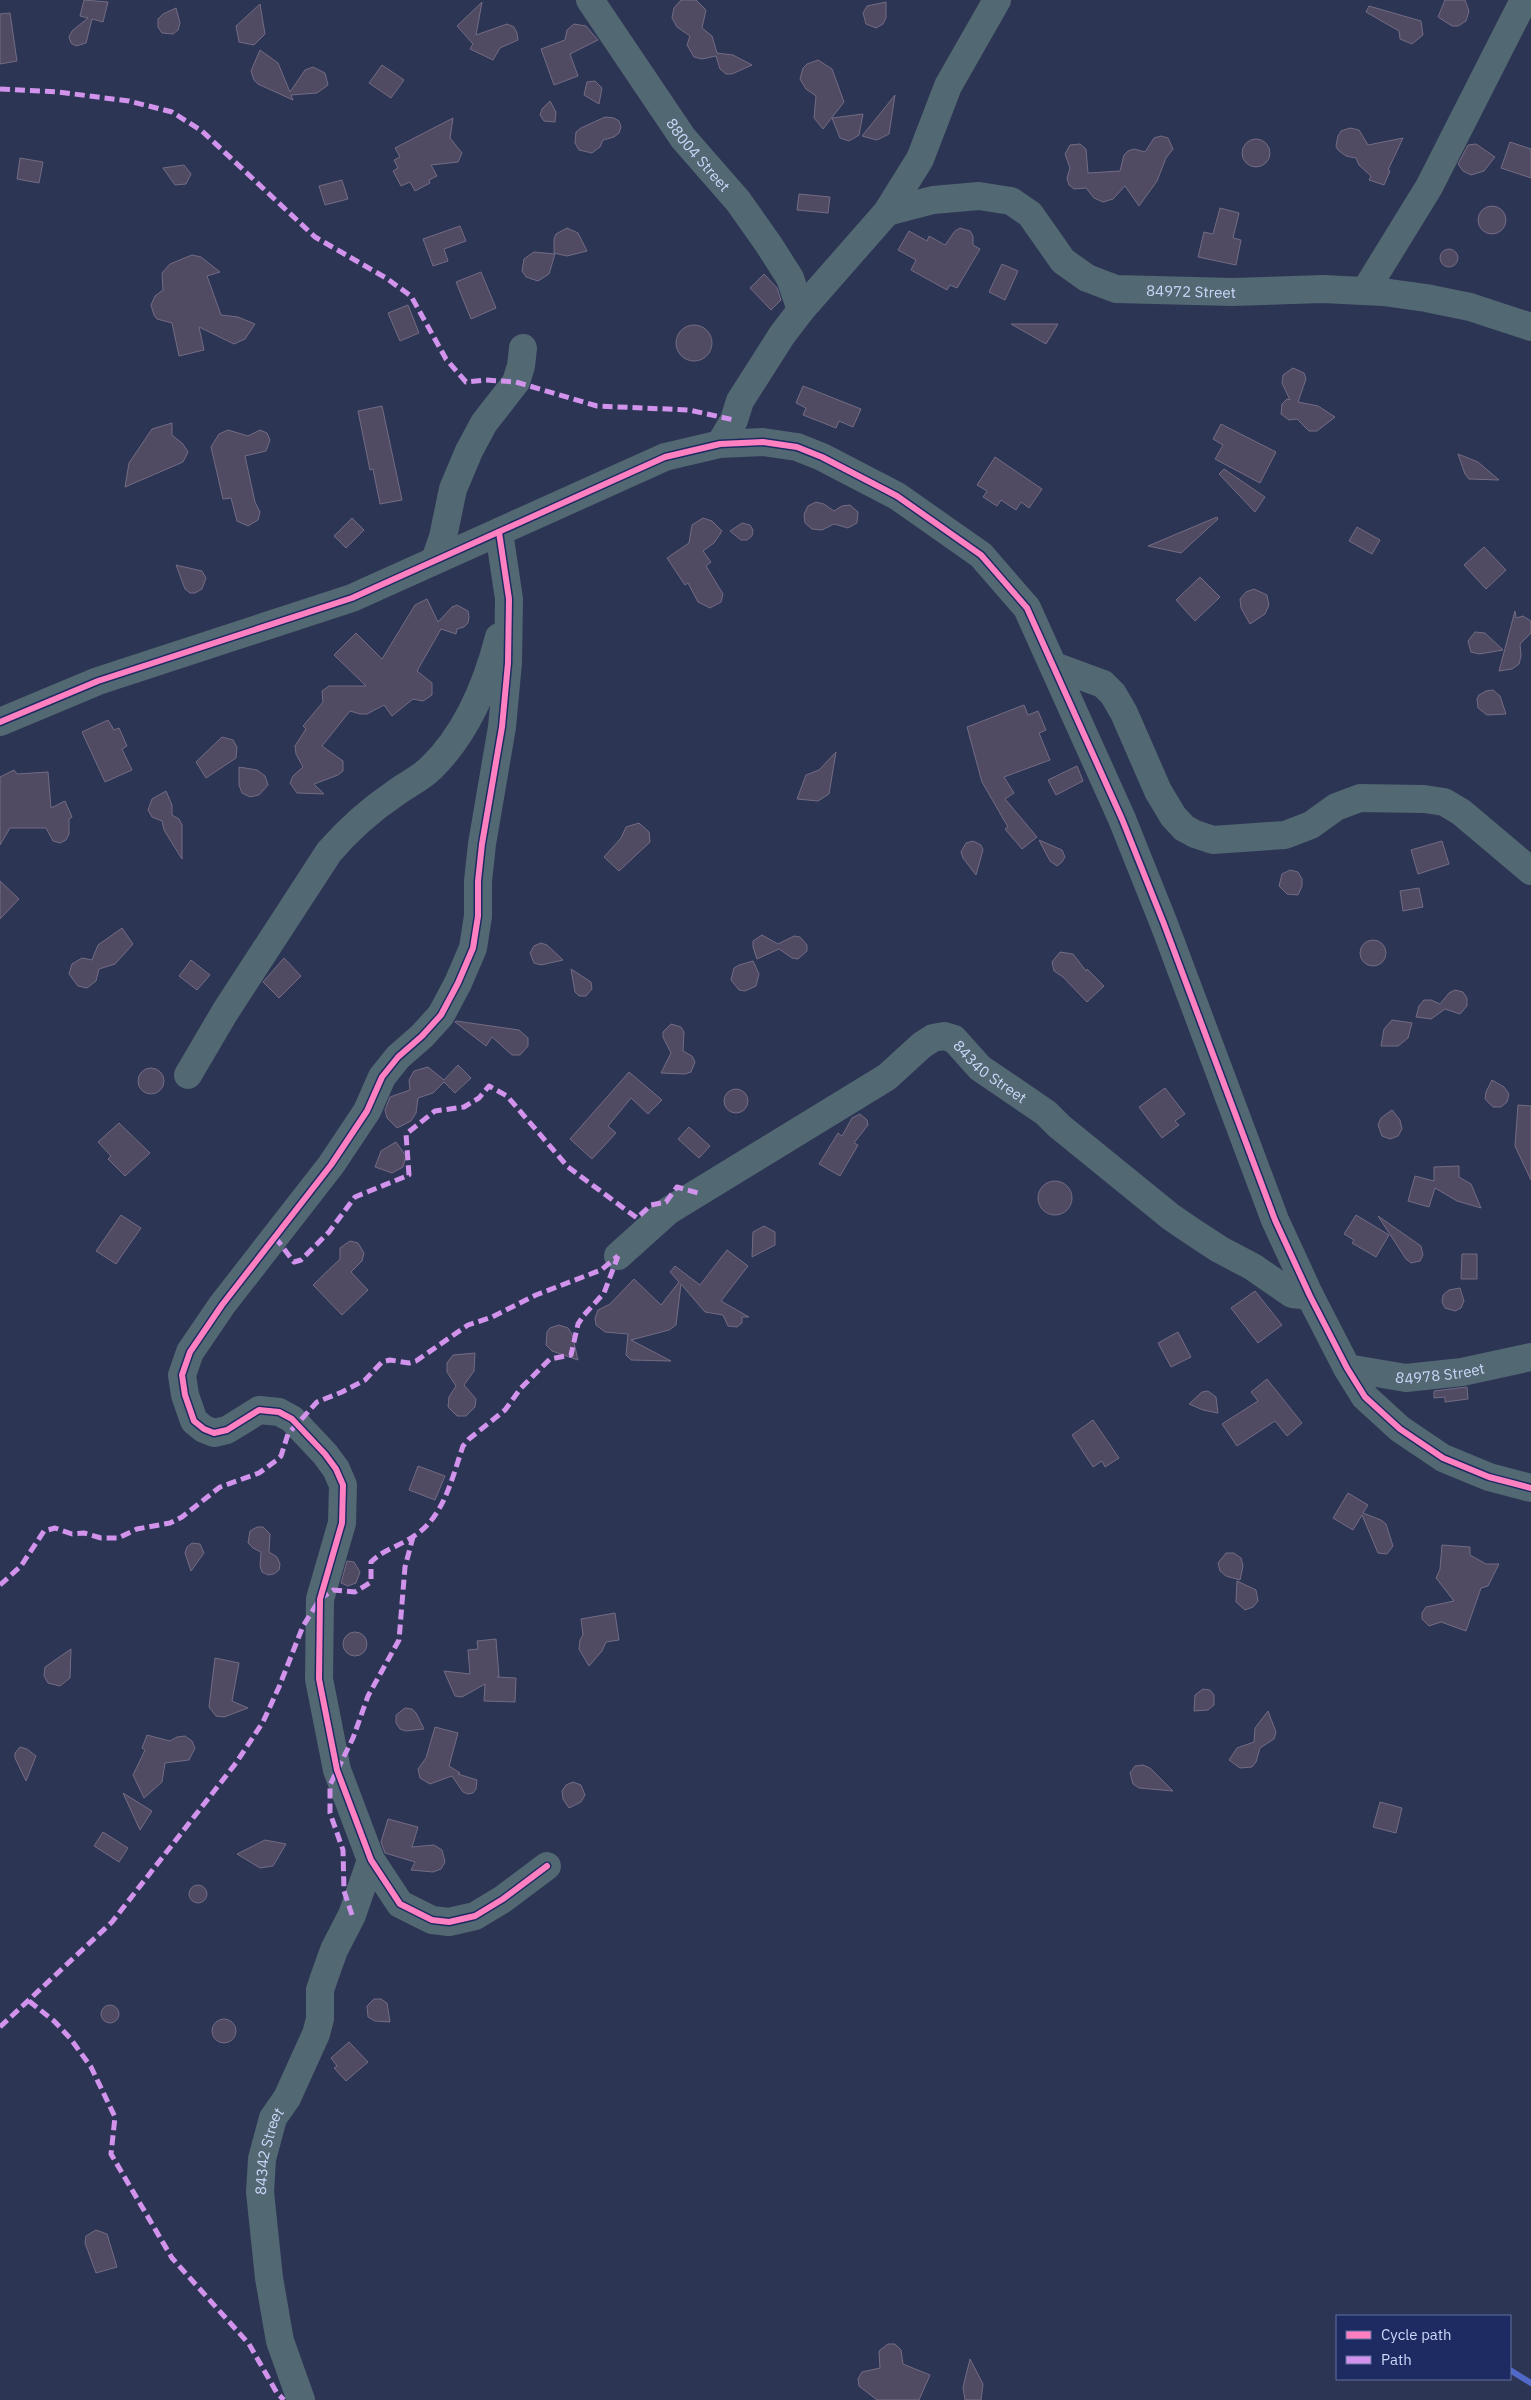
<svg xmlns="http://www.w3.org/2000/svg" width="1531" height="2400" viewBox="0 0 1531 2400" font-family="'IBM Plex Sans',sans-serif">
<style>
.lines{fill:none;stroke-linecap:round;stroke-linejoin:round}
.stream{stroke:#516ac9;stroke-width:6}
.building{fill:#504b63;stroke:#736b84}
.minor{stroke:#526872;stroke-width:28}
.quiet{stroke:#d193ec;stroke-width:5;stroke-dasharray:10 5;stroke-linecap:butt}
.cycleway-casing{stroke:#1e2b63;stroke-width:9}
.cycleway{stroke:#ff80c0;stroke-width:6}
.labels{text-anchor:middle;dominant-baseline:central;stroke-width:4.5;stroke-linejoin:round;paint-order:stroke}
.street-label{font-size:15px;fill:#cbd7fa;stroke:#1e2b63}
</style>
<rect width="100%" height="100%" fill="#2d3554"/>
<g class="lines">
<polyline class="stream" points="1510,2370 1531,2383"/>
</g>
<g class="building">
<polygon points="84,0 108,2 103,22 92,19 86,43 76,46 71,43 69,37 72,31 88,18 80,16"/>
<polygon points="681,0 696,0 706,10 702,28 712,36 717,53 733,55 752,65 732,74 726,74 720,69 716,56 702,59 694,57 687,45 690,36 677,27 672,18 674,8"/>
<polygon points="1445,0 1465,0 1469,11 1466,21 1458,26 1452,26 1438,17"/>
<polygon points="482,2 476,35 507,24 514,27 517,33 518,40 500,48 493,60 470,49 473,44 457,26"/>
<polygon points="886,2 886,18 883,24 876,28 866,24 863,13 867,6"/>
<polygon points="260,4 265,34 254,45 239,42 236,26"/>
<polygon points="1369,6 1421,21 1423,35 1412,44 1400,39 1399,31 1366,12"/>
<polygon points="176,8 180,23 178,30 173,34 162,33 158,27 158,19 163,14"/>
<polygon points="10,13 17,61 0,64 0,14"/>
<polygon points="574,24 586,26 598,40 570,54 578,76 554,85 541,49 565,40 567,30"/>
<polygon points="260,50 278,63 290,92 305,70 313,67 325,73 328,85 317,93 291,95 293,100 258,84 254,80 251,71"/>
<polygon points="818,60 832,69 844,102 823,129 814,118 816,96 806,89 800,79 803,68 807,64"/>
<polygon points="382,65 404,80 391,98 369,83"/>
<polygon points="595,81 602,88 599,104 584,95 587,82"/>
<polygon points="895,95 889,134 877,140 862,136"/>
<polygon points="550,101 556,112 555,122 544,121 540,115 542,109"/>
<polygon points="863,114 859,135 849,141 840,138 832,118"/>
<polygon points="605,117 614,118 619,121 621,127 619,133 614,137 603,140 600,147 592,153 579,150 575,143 576,132 581,128"/>
<polygon points="453,118 450,138 462,153 458,162 431,165 437,176 429,180 430,183 415,191 410,182 401,186 393,171 398,168 394,160 400,157 395,148"/>
<polygon points="1350,128 1359,130 1368,145 1403,138 1388,170 1390,171 1384,185 1369,180 1371,176 1359,165 1356,158 1346,156 1338,150 1336,146 1338,136 1341,131"/>
<polygon points="1161,136 1168,138 1173,149 1166,158 1157,181 1139,206 1125,186 1113,199 1103,202 1094,198 1086,188 1074,189 1069,185 1067,178 1070,168 1065,154 1070,145 1080,144 1086,149 1088,173 1120,171 1124,155 1128,151 1134,149 1145,152 1154,138"/>
<circle cx="1256" cy="153" r="14"/>
<polygon points="1510,142 1531,149 1531,178 1501,168"/>
<polygon points="1476,144 1495,157 1484,171 1471,175 1463,171 1458,164 1468,145"/>
<polygon points="20,158 43,162 39,183 17,179"/>
<polygon points="184,165 191,174 186,184 175,185 163,168"/>
<polygon points="342,180 348,199 325,205 319,186"/>
<polygon points="799,194 830,197 828,213 797,210"/>
<circle cx="1492" cy="220" r="14"/>
<polygon points="1220,208 1239,213 1233,238 1241,240 1236,265 1198,257 1204,232 1213,234"/>
<polygon points="460,226 466,241 444,249 448,261 433,266 423,239"/>
<polygon points="567,228 578,233 587,251 567,256 554,253 554,239 556,234"/>
<polygon points="960,228 970,231 973,236 973,245 980,249 957,288 950,285 947,290 911,270 916,260 898,250 909,231 927,241 929,236 945,245 955,231"/>
<circle cx="1449" cy="258" r="9"/>
<polygon points="534,252 555,254 549,274 538,281 526,277 522,271 524,259"/>
<polygon points="192,255 201,257 220,272 207,276 221,315 238,317 255,324 245,339 234,344 199,327 204,350 179,356 172,323 157,319 154,315 151,305 155,296 163,290 162,273 170,264"/>
<polygon points="1002,264 1018,271 1005,300 989,292"/>
<polygon points="481,272 496,308 471,319 456,282"/>
<polygon points="764,274 777,288 781,300 771,310 750,288"/>
<polygon points="408,305 419,333 400,341 388,313"/>
<polygon points="1011,324 1058,324 1046,344"/>
<circle cx="694" cy="343" r="18"/>
<polygon points="1293,368 1304,373 1306,379 1298,402 1318,406 1335,417 1317,431 1309,431 1297,419 1289,420 1281,414 1282,404 1287,399 1290,400 1282,383 1283,375"/>
<polygon points="803,386 861,409 853,427 839,421 836,428 803,415 806,408 796,403"/>
<polygon points="382,406 402,500 380,504 373,469 370,470 358,411"/>
<polygon points="172,423 172,435 183,444 188,452 183,462 125,487 129,463 152,429"/>
<polygon points="1221,424 1276,452 1260,483 1215,459 1223,445 1213,439"/>
<polygon points="228,430 248,436 260,430 267,433 270,440 266,451 245,456 255,502 260,512 258,520 248,526 237,521 231,498 223,499 211,447 219,434"/>
<polygon points="1458,454 1478,462 1499,480 1469,479 1465,474"/>
<polygon points="995,457 1042,489 1029,508 1021,502 1016,510 1001,500 997,506 983,497 987,491 977,485"/>
<polygon points="1224,469 1265,497 1255,512 1219,474"/>
<polygon points="816,502 824,504 834,511 842,506 850,505 858,512 857,523 848,528 834,524 822,530 812,529 805,523 804,514 808,506"/>
<polygon points="1217,517 1218,519 1181,553 1148,546"/>
<polygon points="352,518 364,530 346,548 334,536"/>
<polygon points="703,518 712,521 722,531 714,543 703,551 711,562 706,566 723,594 721,602 710,608 698,602 688,583 685,585 667,558 689,543 692,525"/>
<polygon points="742,523 750,525 753,530 752,536 747,540 741,540 730,531"/>
<polygon points="1357,527 1380,540 1372,554 1349,541"/>
<polygon points="1484,547 1506,570 1486,589 1464,565"/>
<polygon points="176,565 202,571 206,578 202,589 195,593 190,593 185,589"/>
<polygon points="1200,577 1220,597 1195,621 1176,600"/>
<polygon points="1254,589 1267,595 1269,605 1265,614 1250,624 1241,608 1240,599 1246,592"/>
<polygon points="427,599 438,622 452,607 457,605 468,611 469,617 468,623 464,627 457,629 456,634 441,629 417,671 432,683 432,695 423,701 413,699 392,716 384,705 367,714 360,714 350,711 322,746 343,761 343,771 338,775 314,784 324,794 297,793 290,783 293,776 303,767 296,754 295,746 306,729 303,726 323,702 322,691 329,686 366,686 334,655 356,633 382,659 415,605"/>
<polygon points="1515,611 1516,618 1523,616 1531,621 1531,633 1520,644 1521,656 1519,664 1512,669 1499,671"/>
<polygon points="1475,632 1485,633 1503,650 1479,654 1471,652 1468,641"/>
<polygon points="1493,690 1500,696 1506,714 1487,715 1478,708 1477,699 1479,695 1486,691"/>
<polygon points="1024,705 1028,715 1038,711 1046,730 1039,733 1050,760 1004,777 1014,793 1005,799 1037,837 1022,849 1005,829 1008,827 982,782 967,727"/>
<polygon points="108,720 114,730 119,728 127,746 122,749 132,770 105,782 82,732"/>
<polygon points="222,737 233,740 237,747 236,758 206,778 196,762"/>
<polygon points="836,752 829,794 818,801 797,799 806,775 819,770"/>
<polygon points="1077,766 1083,781 1056,795 1048,780"/>
<polygon points="239,767 257,770 265,776 268,785 259,795 250,797 242,793 239,785"/>
<polygon points="14,770 17,774 48,772 51,808 65,801 72,817 69,819 69,834 66,840 60,843 53,841 46,828 10,828 0,845 0,777"/>
<polygon points="166,791 172,805 172,815 179,819 182,825 182,859 164,830 162,821 152,817 148,810 152,799"/>
<polygon points="639,823 649,832 650,842 619,871 604,857 621,838 626,827"/>
<polygon points="1039,840 1062,850 1065,857 1062,862 1057,866 1050,861"/>
<polygon points="973,841 981,845 983,850 976,875 963,858 961,852 966,843"/>
<polygon points="1442,841 1449,864 1418,874 1411,850"/>
<polygon points="1290,870 1298,872 1302,879 1302,886 1298,895 1287,894 1279,886 1282,874"/>
<polygon points="0,881 19,899 0,919"/>
<polygon points="1419,888 1423,907 1403,911 1400,891"/>
<polygon points="122,928 133,944 115,964 99,969 96,981 87,988 78,986 69,974 72,964 82,958 92,960 98,945"/>
<polygon points="762,935 778,944 794,936 800,937 807,945 807,951 798,959 792,958 779,949 757,959 753,947 753,941"/>
<circle cx="1373" cy="953" r="13"/>
<polygon points="541,943 547,945 563,960 541,965 534,963 530,953 534,946"/>
<polygon points="1060,952 1073,954 1086,971 1087,969 1104,986 1087,1002 1063,977 1054,971 1052,962"/>
<polygon points="284,958 301,976 279,998 263,982"/>
<polygon points="191,960 210,975 197,990 179,976"/>
<polygon points="753,961 759,974 756,986 745,991 739,990 731,980 734,968 739,965"/>
<polygon points="571,969 591,982 592,989 586,996 579,996 575,992"/>
<polygon points="1455,990 1463,992 1467,998 1467,1006 1460,1014 1445,1009 1431,1019 1416,1017 1419,1006 1424,1000 1431,1000 1440,1004 1449,993"/>
<polygon points="1392,1020 1412,1023 1408,1038 1398,1046 1381,1046 1384,1029"/>
<polygon points="456,1021 519,1030 528,1038 528,1046 520,1055 512,1055 492,1037 486,1046 455,1022"/>
<polygon points="671,1024 681,1027 684,1032 683,1051 692,1056 695,1062 691,1072 685,1074 661,1073 671,1053 663,1037 663,1032"/>
<polygon points="458,1065 471,1078 455,1093 444,1082 433,1093 418,1098 416,1113 411,1121 397,1128 387,1118 385,1110 390,1097 410,1090 409,1080 414,1071 428,1067 444,1080"/>
<circle cx="151" cy="1081" r="13"/>
<polygon points="629,1072 662,1100 648,1114 631,1098 608,1126 616,1133 592,1159 570,1139"/>
<polygon points="1492,1080 1504,1087 1509,1094 1507,1102 1501,1107 1493,1107 1485,1099 1486,1092"/>
<polygon points="1165,1088 1185,1114 1175,1121 1179,1125 1162,1138 1139,1107"/>
<circle cx="736" cy="1101" r="12"/>
<polygon points="1518,1105 1531,1106 1531,1180 1515,1146"/>
<polygon points="1392,1110 1400,1120 1402,1129 1398,1136 1390,1139 1382,1136 1378,1125 1381,1118"/>
<polygon points="860,1114 867,1120 868,1125 854,1143 858,1145 840,1176 819,1164 838,1133 842,1136 852,1118"/>
<polygon points="119,1123 150,1153 125,1176 108,1159 111,1156 98,1142"/>
<polygon points="689,1127 710,1146 699,1158 678,1139"/>
<polygon points="396,1142 406,1156 403,1167 392,1173 375,1167 381,1151"/>
<polygon points="1459,1166 1459,1177 1471,1184 1481,1208 1457,1201 1435,1188 1429,1207 1408,1201 1415,1176 1434,1181 1434,1167"/>
<circle cx="1055" cy="1198" r="17"/>
<polygon points="121,1215 141,1228 116,1264 96,1251"/>
<polygon points="1356,1215 1389,1235 1376,1257 1352,1243 1354,1240 1344,1234"/>
<polygon points="1378,1216 1421,1246 1423,1255 1420,1261 1411,1263 1406,1259"/>
<polygon points="764,1226 775,1232 775,1245 752,1257 753,1232"/>
<polygon points="350,1241 358,1243 364,1253 362,1261 351,1272 368,1290 342,1315 313,1285 340,1259 340,1248"/>
<polygon points="727,1250 748,1266 721,1301 749,1317 742,1317 742,1323 737,1327 728,1326 723,1315 705,1312 681,1284 676,1325 669,1330 631,1340 671,1361 631,1360 626,1355 628,1334 605,1332 596,1325 595,1318 598,1310 610,1304 634,1279 661,1305 679,1282 670,1272 675,1266 700,1285"/>
<polygon points="1462,1254 1477,1254 1477,1279 1461,1279"/>
<polygon points="1460,1288 1464,1301 1461,1308 1455,1311 1445,1308 1442,1302 1443,1295 1449,1290"/>
<polygon points="1255,1291 1282,1325 1258,1343 1231,1308"/>
<polygon points="559,1325 568,1328 572,1334 578,1360 552,1351 546,1345 547,1332 550,1328"/>
<polygon points="1178,1332 1191,1357 1171,1367 1158,1343"/>
<polygon points="475,1353 474,1371 464,1385 476,1399 475,1407 466,1416 457,1416 448,1407 449,1397 456,1386 447,1372 447,1363 453,1355"/>
<polygon points="1267,1379 1302,1423 1287,1436 1275,1421 1237,1446 1222,1424 1258,1401 1251,1392"/>
<polygon points="1467,1387 1468,1399 1445,1402 1445,1397 1434,1398 1434,1391"/>
<polygon points="1208,1391 1216,1397 1218,1413 1203,1410 1189,1404 1202,1392"/>
<polygon points="1093,1420 1119,1458 1105,1467 1102,1461 1093,1467 1072,1435"/>
<polygon points="418,1466 445,1476 435,1500 409,1490"/>
<polygon points="1348,1493 1368,1505 1363,1513 1381,1520 1386,1524 1393,1546 1387,1554 1378,1553 1362,1515 1353,1530 1333,1518"/>
<polygon points="257,1527 263,1527 270,1534 269,1552 277,1557 280,1564 279,1570 274,1574 268,1575 262,1572 260,1566 261,1552 253,1548 248,1543 250,1531"/>
<polygon points="192,1543 200,1544 204,1553 191,1571 185,1553 187,1547"/>
<polygon points="1442,1545 1470,1547 1470,1555 1486,1564 1499,1564 1488,1586 1481,1588 1466,1631 1441,1622 1429,1626 1422,1619 1422,1613 1426,1607 1454,1601 1436,1578 1440,1569"/>
<polygon points="1226,1553 1234,1553 1241,1558 1243,1566 1240,1580 1226,1576 1220,1571 1218,1563"/>
<polygon points="347,1561 354,1562 360,1572 356,1583 348,1586 341,1583"/>
<polygon points="1237,1581 1256,1590 1258,1601 1253,1607 1245,1610 1236,1602"/>
<polygon points="615,1613 619,1640 606,1642 602,1651 589,1666 579,1649 580,1640 583,1635 581,1619"/>
<circle cx="355" cy="1644" r="12"/>
<polygon points="496,1639 499,1676 497,1677 516,1678 515,1702 484,1701 485,1684 462,1697 455,1696 444,1671 470,1674 468,1650 478,1649 477,1641"/>
<polygon points="71,1649 70,1678 60,1686 48,1683 44,1676 45,1667"/>
<polygon points="215,1658 239,1663 232,1701 248,1708 224,1717 216,1716 209,1707"/>
<polygon points="1203,1689 1210,1690 1214,1695 1214,1705 1208,1710 1194,1711 1195,1695"/>
<polygon points="405,1708 412,1709 416,1713 424,1729 406,1731 400,1729 396,1723 396,1715"/>
<polygon points="1268,1711 1276,1732 1274,1739 1260,1748 1256,1762 1252,1767 1240,1768 1229,1760 1237,1748 1254,1742 1255,1728"/>
<polygon points="435,1727 458,1733 449,1766 460,1773 458,1774 477,1780 476,1789 473,1793 468,1794 463,1792 452,1776 430,1784 420,1778 418,1769 426,1758"/>
<polygon points="147,1735 170,1741 177,1737 185,1736 192,1741 195,1748 189,1760 165,1763 162,1782 144,1798 133,1775 145,1750 142,1748"/>
<polygon points="20,1747 27,1749 36,1756 26,1781 15,1758 15,1753"/>
<polygon points="1143,1765 1150,1768 1173,1791 1139,1788 1133,1784 1130,1773 1135,1766"/>
<polygon points="573,1782 581,1785 585,1795 581,1802 569,1808 563,1799 562,1791 566,1785"/>
<polygon points="123,1793 152,1811 140,1830"/>
<polygon points="1380,1802 1402,1808 1396,1833 1373,1827"/>
<polygon points="388,1819 418,1827 412,1847 434,1845 442,1850 445,1862 441,1869 433,1872 411,1870 415,1862 385,1853 381,1842"/>
<polygon points="103,1832 128,1848 119,1862 94,1846"/>
<polygon points="265,1840 286,1844 273,1866 260,1868 237,1854"/>
<circle cx="198" cy="1894" r="9"/>
<polygon points="374,1999 381,1999 387,2003 390,2022 375,2021 368,2017 367,2006"/>
<circle cx="110" cy="2014" r="9"/>
<circle cx="224" cy="2031" r="12"/>
<polygon points="349,2042 368,2062 346,2081 334,2068 337,2066 331,2058"/>
<polygon points="96,2230 107,2234 117,2267 96,2273 85,2243 86,2236"/>
<polygon points="888,2344 895,2344 901,2350 903,2364 930,2375 919,2400 877,2400 859,2386 858,2379 862,2372 880,2368 879,2351"/>
<polygon points="970,2359 983,2384 981,2400 965,2400 963,2387"/>
</g>
<g class="lines">
<g class="minor">
<path id="s1" d="M590,0L683,138L738,201L769,245L790,278L801,310"/>
<path id="s2" d="M887,212L933,200L979,196L1011,201L1030,214L1063,261L1087,278L1116,289L1232,292L1323,289L1383,292L1426,298L1470,307L1531,327"/>
<polyline points="1365,291 1429,187 1524,0"/>
<polyline points="720,444 734,420 740,401 782,335 801,310 887,212 920,159 948,86 997,0"/>
<polyline points="499,532 509,599 508,663 502,727 482,844 478,881 478,916 473,948 458,983 441,1015 422,1036 398,1057 382,1077 367,1111 331,1165 222,1305 190,1352 182,1375 185,1395 194,1421 204,1429 214,1433 227,1430 259,1410 279,1412 292,1419 325,1454 336,1469 343,1485 342,1523 320,1599 319,1679 337,1770 371,1860 400,1904 432,1920 449,1922 475,1916 503,1899 547,1866"/>
<polyline points="435,560 443,537 453,489 469,451 484,423 516,382 521,366 523,348"/>
<polyline points="1054,666 1103,684 1113,694 1124,713 1158,791 1173,816 1184,828 1195,834 1213,840 1285,835 1311,825 1336,807 1360,798 1424,799 1444,802 1461,812 1531,871"/>
<polyline points="0,722 98,681 352,598 665,457 720,444 763,442 797,447 822,457 897,496 981,555 1027,608 1122,819 1164,924 1275,1220 1310,1296 1347,1368 1365,1397 1400,1429 1443,1458 1489,1477 1531,1488"/>
<path d="M188,1075L225,1012L329,852C348,830 369,811 394,794C406,785 421,778 431,768C467,733 487,684 499,637"/>
<path id="s3" d="M618,1256L668,1211L887,1077L922,1045L933,1038L944,1036L954,1039L980,1068L1046,1113L1059,1126L1171,1217L1193,1232L1219,1249L1253,1267L1292,1294L1310,1296"/>
<path id="s4" d="M1347,1368L1406,1378L1462,1372L1531,1357"/>
<path id="s5" d="M301,2400L280,2341L269,2278L260,2192L262,2159L273,2118L287,2098L316,2034L320,2019V1990L324,1978L334,1950L352,1915L371,1860"/>
</g>
<g class="quiet">
<polyline points="0,89 58,92 129,101 172,112 202,131 315,237 386,278 411,296 446,359 466,382 485,380 516,382 597,406 689,410 734,420"/>
<polyline points="275,1237 294,1262 301,1260 329,1232 355,1197 409,1175 406,1134 435,1111 464,1107 479,1098 489,1086 507,1096 568,1167 637,1218 651,1205 666,1202 677,1187 698,1193"/>
<polyline points="0,1585 21,1566 44,1531 55,1528 72,1534 84,1533 101,1538 118,1538 137,1529 170,1523 182,1517 220,1487 259,1473 277,1460 281,1456 288,1434 317,1402 342,1392 365,1380 382,1362 390,1360 409,1363 416,1361 468,1325 492,1317 536,1295 601,1270 618,1256"/>
<polyline points="352,1915 344,1891 343,1850 330,1813 330,1785 353,1738 368,1696 399,1640 405,1567 413,1537"/>
<polyline points="29,2001 54,2021 70,2038 91,2067 115,2117 111,2154 172,2258 249,2344 277,2393 284,2400"/>
<path d="M0,2027L112,1922L236,1763L263,1722L279,1687L303,1626L320,1599L333,1590L355,1592L371,1582V1562C384,1549 400,1546 414,1536C444,1517 452,1478 463,1446L469,1439L505,1410L521,1388L550,1359L571,1355L578,1324L584,1315L604,1293L618,1256"/>
</g>
<g class="cycleway-casing">
<g id="cycleway">
<polyline points="499,532 509,599 508,663 502,727 482,844 478,881 478,916 473,948 458,983 441,1015 422,1036 398,1057 382,1077 367,1111 331,1165 222,1305 190,1352 182,1375 185,1395 194,1421 204,1429 214,1433 227,1430 259,1410 279,1412 292,1419 325,1454 336,1469 343,1485 342,1523 320,1599 319,1679 337,1770 371,1860 400,1904 432,1920 449,1922 475,1916 503,1899 547,1866"/>
<polyline points="0,722 98,681 352,598 665,457 720,444 763,442 797,447 822,457 897,496 981,555 1027,608 1122,819 1164,924 1275,1220 1310,1296 1347,1368 1365,1397 1400,1429 1443,1458 1489,1477 1531,1488"/>
</g>
</g>
<use href="#cycleway" class="cycleway"/>
</g>
<g class="labels">
<g class="street-label">
<text stroke="none"><textPath href="#s1" startOffset="189">88004 Street</textPath></text>
<text stroke="none"><textPath href="#s2" startOffset="342">84972 Street</textPath></text>
<text stroke="none"><textPath href="#s3" startOffset="455">84340 Street</textPath></text>
<text stroke="none"><textPath href="#s4" startOffset="94">84978 Street</textPath></text>
<text stroke="none"><textPath href="#s5" startOffset="255">84342 Street</textPath></text>
</g>
</g>
<rect x="1336" y="2315" width="175" height="65" fill="#1e2b63" stroke="#63709f"/>
<rect x="1346" y="2331" width="25" height="8" fill="#ff80c0" stroke="#63709f"/>
<text x="1381" y="2340" font-size="15" fill="#cbd7fa">Cycle path</text>
<rect x="1346" y="2356" width="25" height="8" fill="#d193ec" stroke="#63709f"/>
<text x="1381" y="2365" font-size="15" fill="#cbd7fa">Path</text>
</svg>
